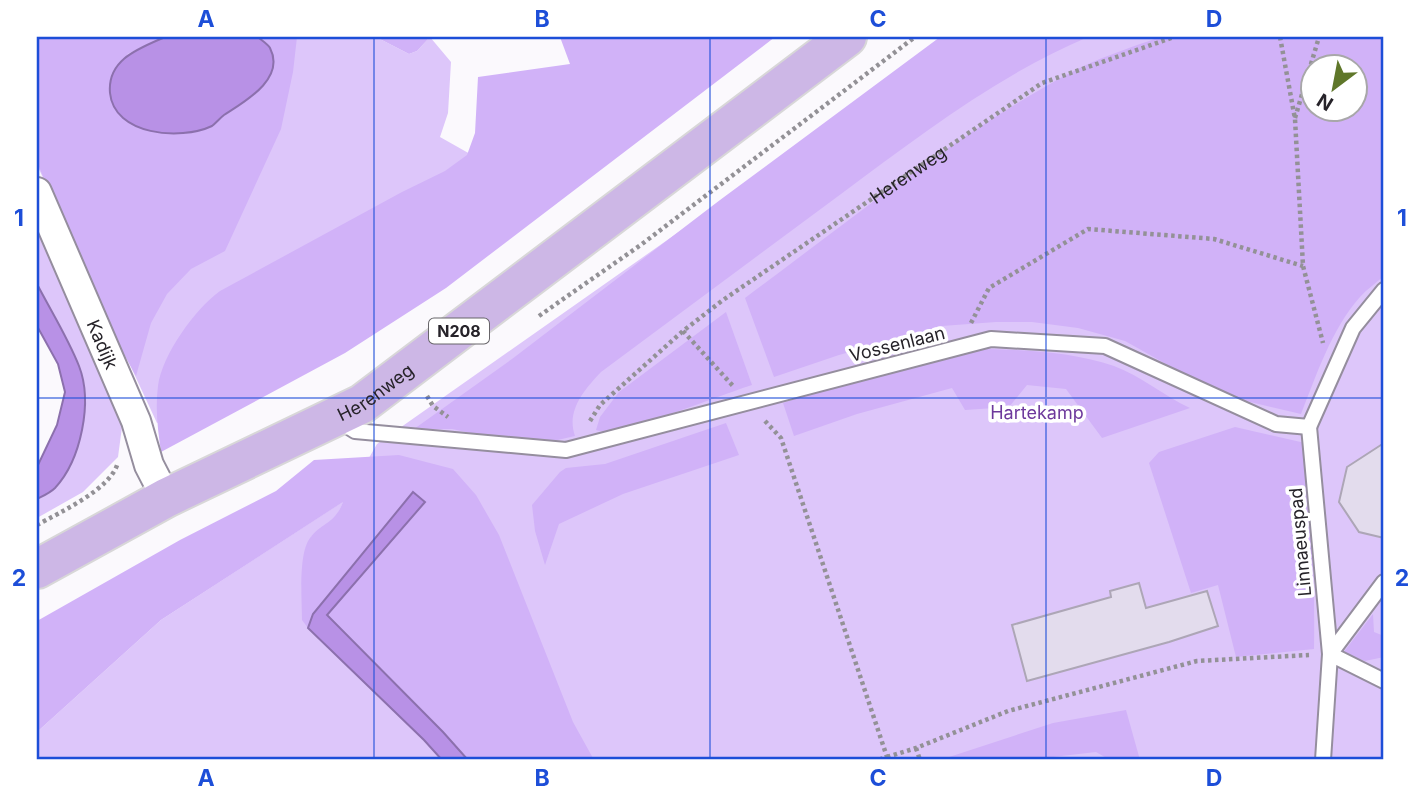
<svg xmlns="http://www.w3.org/2000/svg" width="1421" height="797" viewBox="0 0 1421 797" font-family="Inter,sans-serif">
<style>
.green{fill:#ddc6fa;fill-rule:evenodd}
.forest{fill:#d1b2f8;fill-rule:evenodd}
.water{fill:#b891e6;stroke:#8c70ad;stroke-width:2}
.building{fill:#e3dced;stroke:#ada6b6;stroke-width:2}
.lines{fill:none;stroke-linecap:round;stroke-linejoin:round}
.service-casing{stroke:#958e9e;stroke-width:18}
.minor-casing{stroke:#958e9e;stroke-width:32}
.primary-casing{stroke:#d8d7d8;stroke-width:42}
.path{stroke:#939196;stroke-width:4.5;stroke-dasharray:3.5 3.5;stroke-linecap:butt}
.service{stroke:#fff;stroke-width:14}
.minor{stroke:#fff;stroke-width:28}
.primary{stroke:#cdb7e6;stroke-width:38}
.grid{fill:none;stroke:#1d4ed8;stroke-width:2;stroke-opacity:0.55}
.labels{text-anchor:middle;dominant-baseline:central;stroke-width:7;stroke-linejoin:round;paint-order:stroke}
.shield{fill:#fff;stroke:#676569;stroke-width:2}
.shield-label{font-size:16px;font-weight:bold;fill:#262329}
.street-label{font-size:18px;fill:#262329;stroke:#fff}
.park-label{font-size:18px;fill:#6d399c;stroke:#fff}
.neatline{fill:none;stroke:#1d4ed8;stroke-width:2.5}
.grid-label{font-size:23px;text-anchor:middle;font-weight:bold;fill:#1d4ed8}
</style>
<rect width="100%" height="100%" fill="#fbf9fd"/>
<g class="green">
<polygon points="37,37 376,37 409,54 417,51 430,37 451,62 448,113 440,137 557,203 290,374 157,423 37,165"/>
<path d="M960,37H1384V760H445L433,750L442,760H42L37,754V732L161,620L344,501L377,444L683,229L884,95ZM1312,66H1354V108H1312ZM344,501L302,620L311,537L335,519Z"/>
<polygon points="37,221 124,412 118,457 83,492 37,518 37,499 54,489 68,469 78,445 80,368 37,284"/>
</g>
<g class="forest">
<polygon points="37,37 165,37 127,54 213,125 222,117 244,103 270,47 258,37 297,37 293,72 281,129 225,251 191,269 167,294 151,323 136,376 100,311 37,162"/>
<polygon points="376,37 430,37 417,51 409,54"/>
<path d="M560,37H775L446,288L345,353L161,452C158,431 155,409 158,386C162,355 195,309 220,291L402,192L445,171L467,155L475,133L478,77L570,64Z"/>
<path d="M940,37H1088C998,75 919,136 841,194C761,253 681,313 601,372C584,390 566,411 575,436L540,444L504,440L452,429H414L512,359L720,200Z"/>
<path d="M1160,37H1384V276C1376,283 1367,289 1360,297C1331,330 1317,374 1301,414L1246,401L1193,379L1125,341L1078,328L1032,322H996L942,326L839,355L774,377L745,298C850,220 952,137 1066,75C1095,59 1129,48 1160,37ZM1312,66H1354V108H1312Z"/>
<path d="M726,312L752,385C726,393 615,438 596,430L600,417L619,392Z"/>
<path d="M957,348C1010,350 1063,349 1114,366C1141,376 1164,396 1190,408L1102,438L1066,389L1027,385L1009,407L965,410L952,388L857,414L794,436L783,403Z"/>
<polygon points="726,423 739,455 623,494 559,524 545,565 535,531 532,505 560,472 566,468 605,464"/>
<path d="M1235,427L1305,443C1312,511 1315,580 1314,649L1236,657L1218,585L1191,593L1149,463L1159,452Z"/>
<path d="M399,455L453,469L476,495L499,535L573,722L594,760H468L443,732L327,615L425,503L413,492L314,614L308,628L302,620C302,600 298,554 310,538C322,522 334,525 343,502L161,620L37,732V621L180,540L276,491L314,460Z"/>
<polygon points="1373,614 1374,632 1384,636 1384,657 1365,661 1343,653"/>
<polygon points="1126,710 1140,760 1110,760 1096,752 1053,757 1049,760 940,760 1053,723"/>
</g>
<g class="water">
<path d="M165,37H258C261,40 268,44 270,48C286,79 244,102 224,115C220,118 216,123 212,126C180,141 114,135 110,93C107,59 140,48 165,37Z"/>
<path d="M37,284C51,311 68,338 79,366C93,402 81,460 55,488C50,493 43,496 37,499V467L57,425L65,392L58,364L37,326Z"/>
<polygon points="413,492 425,502 327,615 443,732 468,760 442,760 424,740 308,628 313,614"/>
</g>
<g class="building">
<polygon points="1384,443 1384,538 1359,532 1339,502 1347,467"/>
<polygon points="1139,583 1146,608 1207,591 1218,626 1169,642 1027,681 1012,625 1111,597 1110,591"/>
</g>
<g class="lines">
<g class="service-casing">
<g id="service">
<polyline points="336,419 355,431 566,450 991,339 1105,346 1276,424 1309,427 1353,328 1384,290"/>
<polyline points="1309,427 1330,654"/>
<polyline points="1330,654 1384,582"/>
<polyline points="1323,760 1330,654 1384,681"/>
</g>
</g>
<g class="minor-casing">
<g id="minor">
<path id="s2" d="M37,192L136,421L149,465L166,498"/>
</g>
</g>
<g class="primary-casing">
<g id="primary">
<path id="s3" d="M37,569L166,498L362,404L847,37"/>
</g>
</g>
<g class="path">
<polyline points="1280,37 1295,119 1303,266 1323,343"/>
<polyline points="1295,118 1319,37"/>
<polyline points="539,316 642,244 915,37"/>
<polyline points="971,323 989,288 1088,229 1214,239 1303,266"/>
<polyline points="683,331 733,386"/>
<polyline points="427,396 433,406 448,417"/>
<path id="s1" d="M590,421L600,405L683,331L723,300L1042,83L1174,37"/>
<polyline points="765,421 781,438 887,757 877,760"/>
<path d="M37,525C60,512 112,489 118,462"/>
<polyline points="916,748 920,760"/>
<polyline points="887,757 916,748 1008,711 1197,661 1309,655"/>
</g>
<use href="#service" class="service"/>
<use href="#minor" class="minor"/>
<use href="#primary" class="primary"/>
</g>
<path class="grid" d="M374,37V760M710,37V760M1046,37V760M37,398H1384"/>
<g class="labels">
<rect class="shield" x="429" y="318.5" width="60" height="25" rx="5"/>
<g class="shield-label">
<text x="459" y="331">N208</text>
</g>
<g class="street-label">
<text stroke="none"><textPath href="#s1" startOffset="404">Herenweg</textPath></text>
<text transform="translate(897 344) rotate(-14)">Vossenlaan</text>
<text stroke="none"><textPath href="#s2" startOffset="166">Kadijk</textPath></text>
<text stroke="none"><textPath href="#s3" startOffset="382">Herenweg</textPath></text>
<text transform="translate(1300 542) rotate(-95)">Linnaeuspad</text>
</g>
<g class="park-label">
<text x="1037" y="412">Hartekamp</text>
</g>
</g>
<rect width="1421" height="797" fill="none" stroke="#ffffff" stroke-width="77"/>
<g transform="translate(1334 88) rotate(212)"><circle r="33" fill="#ffffff" stroke="#a8a7a9" stroke-width="2"/>
<path d="M0-5L12 26L0 18L-12 26Z" fill="#5f772a"/>
<text y="-10" font-size="19" font-weight="bold" text-anchor="middle" fill="#262329">N</text>
</g>
<rect x="38" y="38" width="1344" height="720" class="neatline"/>
<g class="grid-label">
<text x="206" y="27">A</text>
<text x="542" y="27">B</text>
<text x="878" y="27">C</text>
<text x="1214" y="27">D</text>
<text x="19" y="226">1</text>
<text x="1402" y="226">1</text>
<text x="19" y="586">2</text>
<text x="1402" y="586">2</text>
<text x="206" y="786">A</text>
<text x="542" y="786">B</text>
<text x="878" y="786">C</text>
<text x="1214" y="786">D</text>
</g>
</svg>
